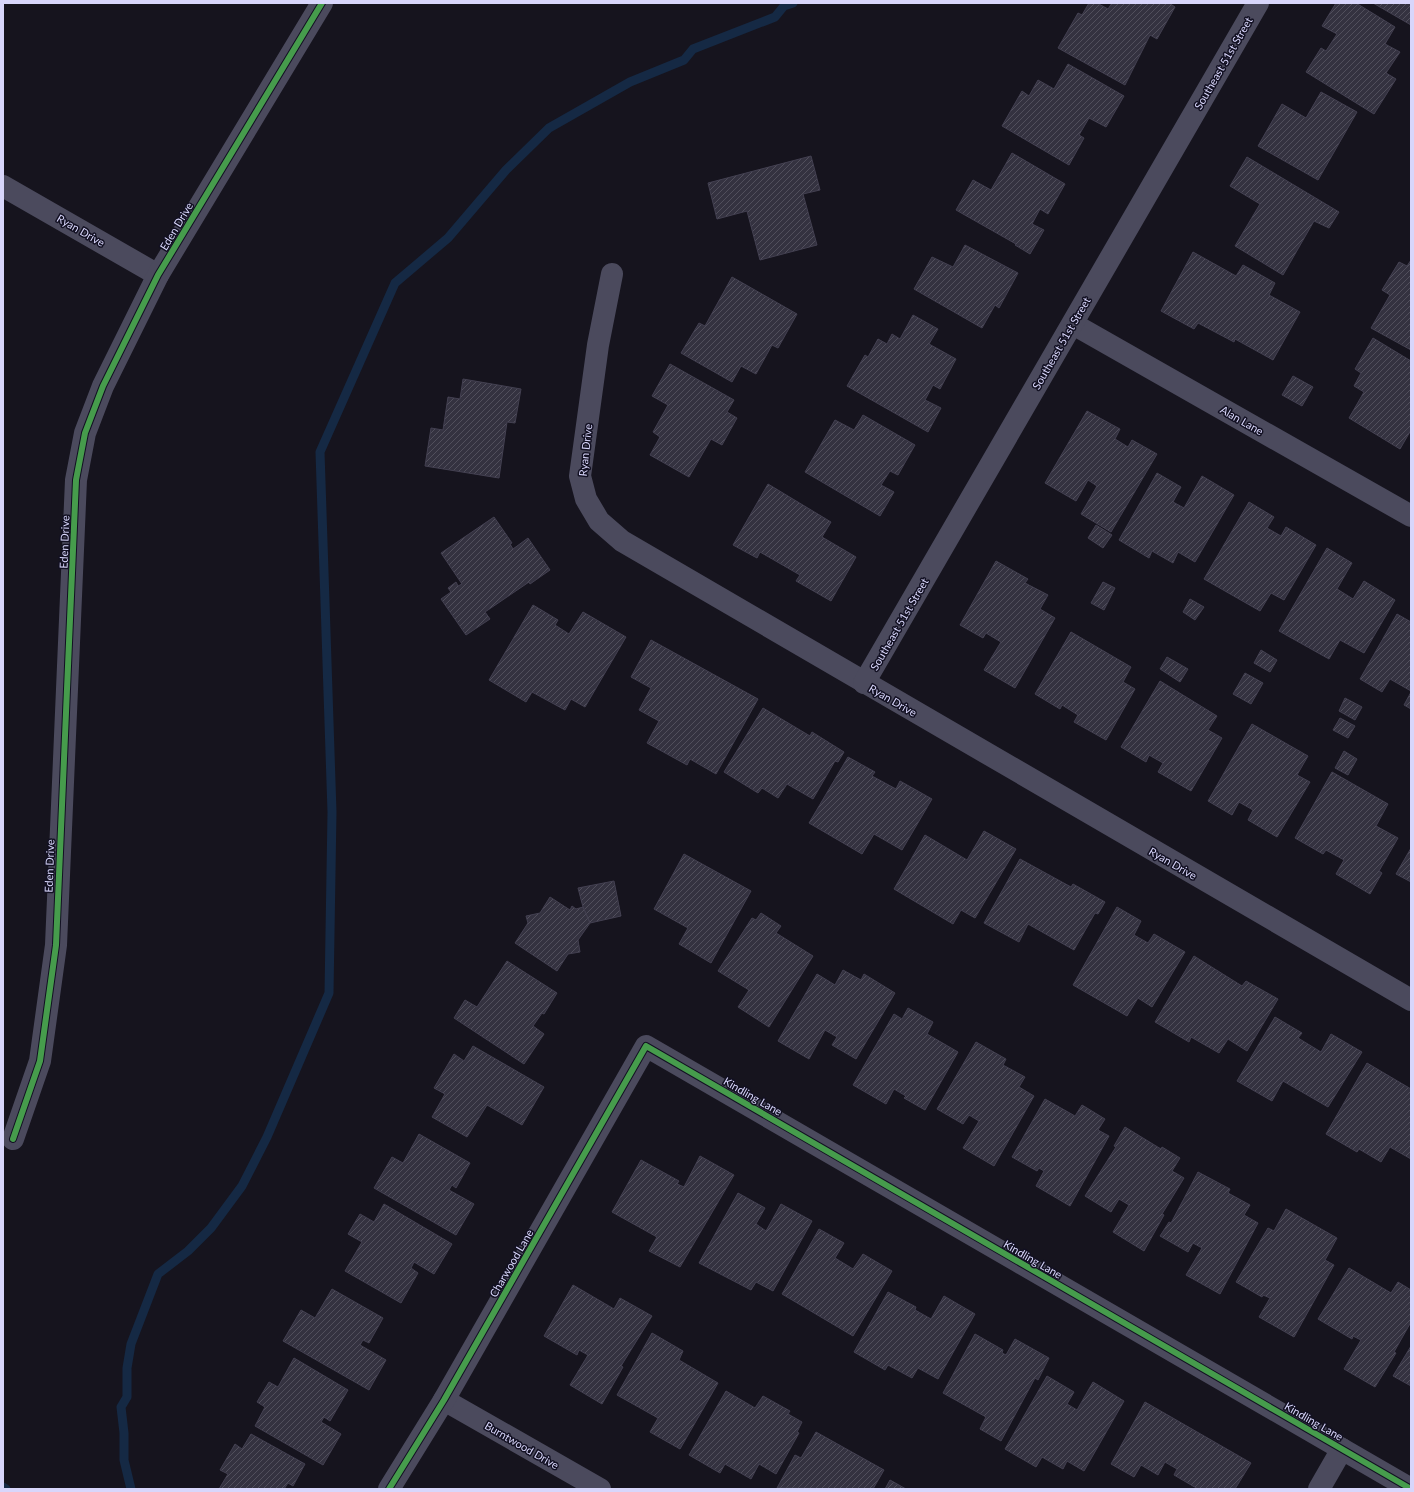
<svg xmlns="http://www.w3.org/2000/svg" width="1414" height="1492" viewBox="0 0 1414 1492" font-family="Lato,sans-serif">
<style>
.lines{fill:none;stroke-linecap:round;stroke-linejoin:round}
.stream{stroke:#152944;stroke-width:9}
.building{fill:url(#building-hatch);stroke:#434051}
.street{stroke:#4b4a5d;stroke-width:22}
.cycleway-casing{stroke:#121022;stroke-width:8}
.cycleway{stroke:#469c4c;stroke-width:6}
.labels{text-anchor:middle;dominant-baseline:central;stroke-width:3;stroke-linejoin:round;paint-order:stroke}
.street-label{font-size:11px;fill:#d8d6fb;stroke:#121022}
</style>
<defs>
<pattern id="building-hatch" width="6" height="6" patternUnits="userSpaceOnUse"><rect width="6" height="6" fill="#343240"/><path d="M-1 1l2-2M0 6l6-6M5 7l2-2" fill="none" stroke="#514f5c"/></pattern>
</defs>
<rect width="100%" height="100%" fill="#16141e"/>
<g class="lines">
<g class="stream">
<polyline points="3,1487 6,1489"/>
<polyline points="131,1489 124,1460 124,1433 121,1407 127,1397 127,1368 131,1344 158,1274 188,1251 211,1228 242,1186 267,1137 329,993 332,812 320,452 395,283 448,238 506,170 549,128 630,82 684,60 693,49 775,17 784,6 793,3"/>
</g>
</g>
<g class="building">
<polygon points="1089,3 1097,3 1108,9 1112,3 1169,3 1175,7 1157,39 1150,35 1125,85 1058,48 1078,13 1082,15"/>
<polygon points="1336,3 1356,3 1395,27 1385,44 1400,52 1386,73 1396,79 1374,114 1306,72 1321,48 1326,51 1337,34 1322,26"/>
<polygon points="1373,3 1411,3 1411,25"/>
<polygon points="1068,64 1124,96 1106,127 1089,118 1079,135 1084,138 1069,165 1002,126 1022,91 1029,96 1038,80 1054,89"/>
<polygon points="1321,92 1357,112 1318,180 1258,146 1282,104 1306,118"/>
<polygon points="1012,153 1065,184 1048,214 1040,209 1032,224 1044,230 1030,254 1015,245 1016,244 956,210 973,180 991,190"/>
<polygon points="811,156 820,190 803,194 817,245 760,260 747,211 717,219 708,183"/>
<polygon points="1247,157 1339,212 1329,228 1314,221 1283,275 1235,246 1260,204 1230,186"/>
<polygon points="965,245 1018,273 999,308 995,305 982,328 914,289 932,257 953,267"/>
<polygon points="1193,252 1236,276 1243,265 1275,283 1269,295 1300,312 1273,360 1235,339 1234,342 1198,323 1194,329 1161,311"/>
<polygon points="1411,260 1411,350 1371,328 1390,295 1382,290 1399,262 1407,266"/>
<polygon points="732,277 797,314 778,348 772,345 756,374 741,366 732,382 681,353 699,323 705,326"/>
<polygon points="913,315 938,329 929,344 956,359 940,389 933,385 925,400 941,408 928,432 847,386 865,355 868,357 878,339 887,344 892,334 900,339"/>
<polygon points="1373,338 1411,361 1411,430 1400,449 1349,418 1364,392 1354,386 1361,373 1355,369"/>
<polygon points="670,364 734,400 727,412 737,418 722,445 711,439 689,477 650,455 660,437 653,432 668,405 652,396"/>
<polygon points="1293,376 1313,387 1302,406 1282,395"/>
<polygon points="463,379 521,389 515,423 507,422 499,478 425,466 431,428 443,430 448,397 460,399"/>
<polygon points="1087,411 1120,429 1115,439 1128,447 1132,440 1157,454 1111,532 1081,514 1097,486 1088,480 1076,501 1045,483"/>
<polygon points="863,415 915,445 898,475 890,471 881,485 894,492 880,516 805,472 835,420 854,430"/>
<polygon points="1157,473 1181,487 1173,502 1184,508 1202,476 1234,495 1195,562 1178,552 1173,563 1152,551 1149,558 1119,540"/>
<polygon points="768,484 831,522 822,537 856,557 831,601 796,581 800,575 760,552 757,558 733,545"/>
<polygon points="1249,502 1274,517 1267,528 1281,536 1286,527 1316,545 1284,600 1271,593 1260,611 1204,579"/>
<polygon points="494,517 512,543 510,544 513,549 528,538 550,570 530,584 529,582 485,612 490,619 466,635 441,599 451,592 448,588 456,582 458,586 462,584 441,553"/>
<polygon points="1096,525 1112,535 1103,548 1088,538"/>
<polygon points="1327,548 1352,563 1337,589 1353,599 1364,581 1395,600 1364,653 1340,640 1329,659 1279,631"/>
<polygon points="996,561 1028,579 1025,583 1048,595 1040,609 1055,618 1015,688 984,670 1001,642 986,633 983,638 960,625"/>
<polygon points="1103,582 1115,588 1104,610 1091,603"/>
<polygon points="1190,599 1204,607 1195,620 1183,612"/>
<polygon points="533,605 558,620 555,625 569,634 583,612 626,637 585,707 571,699 565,710 532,692 526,702 489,680"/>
<polygon points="1397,614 1411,622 1411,691 1390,679 1382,692 1360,679"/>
<polygon points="1071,632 1131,667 1123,682 1135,689 1106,740 1074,722 1078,715 1062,705 1060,709 1035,694"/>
<polygon points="651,640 758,699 716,774 690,759 687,765 647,743 659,721 639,710 651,688 631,677"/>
<polygon points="1261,650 1277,660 1270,672 1254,663"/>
<polygon points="1167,657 1188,669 1180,682 1160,669"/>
<polygon points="1245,673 1263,683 1251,704 1233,694"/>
<polygon points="1160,681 1217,716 1208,730 1222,738 1191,791 1158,772 1163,763 1149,755 1146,762 1121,747"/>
<polygon points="1411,692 1411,709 1404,705"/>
<polygon points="1345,698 1362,707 1355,720 1339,711"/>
<polygon points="763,708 810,736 812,732 844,752 838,762 835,761 813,799 787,784 778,798 762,788 758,793 724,772"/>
<polygon points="1340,718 1355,726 1348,738 1333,730"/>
<polygon points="1252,724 1308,756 1297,775 1310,782 1277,837 1248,820 1253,810 1239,802 1232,815 1208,801"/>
<polygon points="1344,751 1357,759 1348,775 1335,768"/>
<polygon points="848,757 875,772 872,776 896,789 900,781 932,799 902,850 874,834 862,854 809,823"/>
<polygon points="1332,772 1388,804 1376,826 1398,838 1379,871 1382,873 1370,894 1336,874 1344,860 1326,850 1323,854 1295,838"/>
<polygon points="984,831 1016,849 975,918 961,910 953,924 894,889 925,835 967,860"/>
<polygon points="1411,848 1411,882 1396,874"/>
<polygon points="684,854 751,891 711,963 679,944 688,928 654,909"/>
<polygon points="1020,859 1071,887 1073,884 1105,902 1098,914 1095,913 1074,950 1028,924 1019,942 984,923"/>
<polygon points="614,881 621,916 590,923 583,907 578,888"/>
<polygon points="550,897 570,910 572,906 576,909 583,907 590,923 578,940 580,952 568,954 557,971 515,943 528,923 526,916 540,913"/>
<polygon points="1117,907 1141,921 1134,935 1148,943 1154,934 1185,952 1152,1007 1138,998 1127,1016 1073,985"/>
<polygon points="761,913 781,926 776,933 813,956 769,1027 738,1007 749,990 718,971 752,918 756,920"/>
<polygon points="1194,956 1242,986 1246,981 1278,999 1247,1051 1228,1039 1219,1053 1191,1037 1189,1042 1155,1022"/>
<polygon points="507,961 557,993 544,1014 542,1013 533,1026 544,1034 524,1064 454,1018 465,1000 477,1007"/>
<polygon points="843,970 861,980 864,974 895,993 856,1059 832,1045 837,1037 825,1030 809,1059 778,1041 817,974 835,985"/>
<polygon points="908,1008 933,1022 927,1034 958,1052 925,1110 904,1098 906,1096 894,1089 886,1104 853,1085 894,1014 902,1019"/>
<polygon points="1275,1017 1302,1033 1298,1038 1321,1052 1331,1034 1362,1052 1328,1107 1283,1081 1272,1101 1237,1081"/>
<polygon points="976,1042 1006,1059 1003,1065 1025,1077 1019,1087 1034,1096 994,1166 963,1148 979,1121 969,1115 963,1124 937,1109"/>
<polygon points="473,1046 544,1087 522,1125 487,1105 467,1137 432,1117 445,1094 434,1088 454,1054 464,1061"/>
<polygon points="1367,1063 1411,1089 1411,1159 1390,1147 1381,1162 1359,1149 1357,1152 1326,1134"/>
<polygon points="1045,1099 1075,1116 1082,1105 1105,1119 1098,1130 1109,1136 1070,1206 1036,1186 1044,1171 1039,1168 1037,1171 1012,1157"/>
<polygon points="1125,1127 1161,1149 1162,1147 1180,1158 1172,1171 1184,1178 1162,1214 1164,1215 1144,1251 1113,1232 1129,1205 1119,1199 1111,1212 1085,1196 1116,1147 1114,1146"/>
<polygon points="419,1134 470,1163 456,1188 452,1185 449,1190 474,1204 456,1235 374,1188 392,1157 403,1163"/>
<polygon points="700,1156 734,1175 680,1267 649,1251 657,1237 612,1212 641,1160 679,1181 677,1184 684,1187"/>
<polygon points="1198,1172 1230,1189 1228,1193 1250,1205 1244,1215 1258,1223 1220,1294 1186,1275 1202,1248 1193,1243 1188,1252 1160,1236 1169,1222 1171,1223"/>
<polygon points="738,1193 765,1208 756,1224 766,1231 781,1204 812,1221 773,1291 756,1282 751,1290 699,1263"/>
<polygon points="384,1204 452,1244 434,1274 414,1262 411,1268 418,1273 401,1303 345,1271 362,1242 348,1234 360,1214 374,1222"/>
<polygon points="1286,1209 1337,1238 1325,1260 1334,1265 1294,1337 1259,1317 1270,1298 1263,1295 1262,1297 1236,1282 1268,1228 1274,1231"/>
<polygon points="819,1229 844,1243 835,1258 853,1269 863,1254 892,1271 853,1336 782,1294"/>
<polygon points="1349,1268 1391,1293 1398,1282 1411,1290 1411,1322 1394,1352 1396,1353 1375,1387 1344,1369 1361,1340 1353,1336 1352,1339 1318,1319"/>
<polygon points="573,1285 614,1309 620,1298 652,1316 621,1366 623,1367 602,1404 570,1385 588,1355 579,1350 577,1355 544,1336"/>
<polygon points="332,1289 383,1318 369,1343 363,1340 360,1345 386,1360 369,1390 283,1341 301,1310 315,1318"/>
<polygon points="888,1292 916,1307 915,1310 931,1319 944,1296 975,1314 938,1379 918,1368 912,1378 888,1365 885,1370 854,1352"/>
<polygon points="652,1333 683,1351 679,1360 718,1383 680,1449 650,1432 658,1418 617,1395"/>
<polygon points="975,1334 1003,1350 1002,1353 1006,1355 1015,1339 1049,1358 1038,1380 1035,1378 1001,1441 980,1429 986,1417 943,1393"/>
<polygon points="1411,1346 1411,1386 1393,1376"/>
<polygon points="294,1358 348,1390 330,1421 324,1417 321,1422 341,1434 323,1465 255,1426 265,1407 257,1402 269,1382 278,1387"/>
<polygon points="1047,1376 1074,1392 1067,1404 1077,1410 1093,1382 1124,1401 1084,1471 1067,1461 1063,1469 1042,1457 1036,1467 1005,1449"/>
<polygon points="726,1391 755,1408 763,1396 790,1411 788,1414 802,1422 797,1432 799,1433 776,1474 759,1464 751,1479 725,1464 720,1473 689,1455"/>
<polygon points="1145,1402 1251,1463 1235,1489 1198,1489 1174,1475 1177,1469 1165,1462 1158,1475 1141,1465 1134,1477 1111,1464"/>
<polygon points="816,1432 884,1470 873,1489 777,1488 795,1455 801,1458"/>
<polygon points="251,1434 305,1464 293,1486 288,1483 284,1489 219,1489 228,1474 220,1470 235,1444 242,1449"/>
<polygon points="890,1480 906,1489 885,1489"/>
</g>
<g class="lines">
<g class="street">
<polyline points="3,186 158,275"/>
<polyline points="612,274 598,345 580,476 586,499 599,521 622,541 1411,1000"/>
<polyline points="1073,324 1411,516"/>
<polyline points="864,683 1258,3"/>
<polyline points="13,1139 40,1061 56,945 76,480 85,433 103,386 158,275 322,3"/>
<polyline points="444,1400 600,1489"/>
<polyline points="389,1489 444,1400 646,1046 1411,1489"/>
<polyline points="1319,1489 1342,1449"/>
</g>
<g class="cycleway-casing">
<g id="cycleway">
<polyline points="13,1139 40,1061 56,945 76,480 85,433 103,386 158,275 322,3"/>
<polyline points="389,1489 444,1400 646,1046 1411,1489"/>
</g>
</g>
<use href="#cycleway" class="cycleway"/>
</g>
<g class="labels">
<g class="street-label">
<text transform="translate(1223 63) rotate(-60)">Southeast 51st Street</text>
<text transform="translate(176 226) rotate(-59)">Eden Drive</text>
<text transform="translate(81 230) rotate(30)">Ryan Drive</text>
<text transform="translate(1061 343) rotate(-60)">Southeast 51st Street</text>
<text transform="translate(1242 420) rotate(30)">Alan Lane</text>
<text transform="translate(585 450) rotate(-84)">Ryan Drive</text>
<text transform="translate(64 542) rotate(-88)">Eden Drive</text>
<text transform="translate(899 624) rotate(-60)">Southeast 51st Street</text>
<text transform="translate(893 700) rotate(30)">Ryan Drive</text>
<text transform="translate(1173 863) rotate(30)">Ryan Drive</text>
<text transform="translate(49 866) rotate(-88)">Eden Drive</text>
<text transform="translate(753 1096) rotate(30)">Kindling Lane</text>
<text transform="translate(1033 1259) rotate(30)">Kindling Lane</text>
<text transform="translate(511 1263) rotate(-60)">Charwood Lane</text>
<text transform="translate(1314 1421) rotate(30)">Kindling Lane</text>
<text transform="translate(522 1445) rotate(30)">Burntwood Drive</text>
</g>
</g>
<rect width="1414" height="1492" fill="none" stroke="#d8d6fb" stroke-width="8"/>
</svg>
